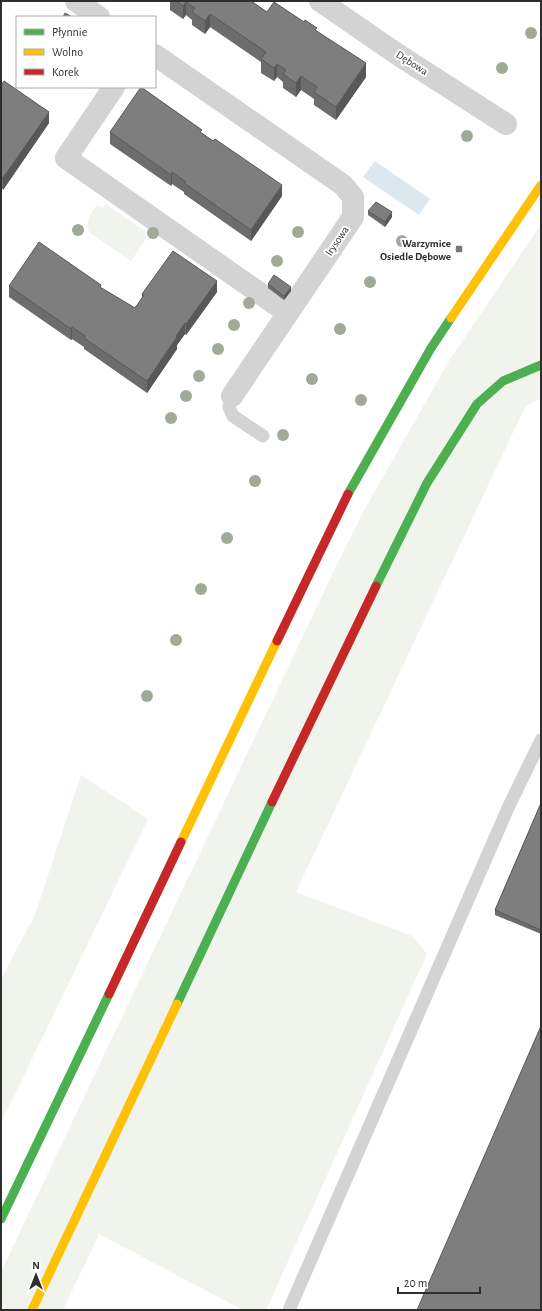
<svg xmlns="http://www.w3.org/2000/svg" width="542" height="1311" viewBox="0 0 542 1311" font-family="'Alegreya Sans',sans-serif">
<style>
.green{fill:#f1f3ed}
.water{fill:#dbe8ef}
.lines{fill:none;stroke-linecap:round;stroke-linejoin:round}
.lane{stroke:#d3d3d3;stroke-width:13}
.street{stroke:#d3d3d3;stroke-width:22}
.fast{stroke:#4caf50;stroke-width:9}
.slow{stroke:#ffc107;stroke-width:9}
.jam{stroke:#c62828;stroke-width:9}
.tree{fill:#a0aa96}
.wall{fill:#6c6c6c}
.shaded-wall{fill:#585858}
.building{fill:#7e7e7e;stroke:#585858}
.poi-dot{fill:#777;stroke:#fff;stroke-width:1.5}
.labels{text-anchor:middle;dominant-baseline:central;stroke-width:4;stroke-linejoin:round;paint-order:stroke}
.street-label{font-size:11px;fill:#2e2e2e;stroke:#fff}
.poi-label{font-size:11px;font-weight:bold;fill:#2e2e2e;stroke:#fff;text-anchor:end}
</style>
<rect width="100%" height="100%" fill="#fff"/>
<g class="green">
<polygon points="106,204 146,232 146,239 131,261 90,233 87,227 89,217 97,205 102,208"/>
<polygon points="541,224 541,398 525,407 296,892 412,936 427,954 266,1310 243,1310 99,1234 63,1310 1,1310 1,1272 333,573 366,507 449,361"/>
<polygon points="81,775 148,819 1,1123 1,979 35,915"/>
</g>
<polygon class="water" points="375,161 430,199 419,215 363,177"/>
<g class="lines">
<g class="lane">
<polyline points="232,396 229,407 233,416 263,436"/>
<polyline points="289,1310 508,808 541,740"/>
</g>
<g class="street">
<polyline points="76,1 99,17"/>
<polyline points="320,1 397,54 506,124"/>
<polyline points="155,55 343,185 353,197 353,217 232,396"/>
<polyline points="114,87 66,158 288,313"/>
</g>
<g class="fast">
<polyline points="348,494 431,348 451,318"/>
<polyline points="376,586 427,483 477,404 503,381 541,365"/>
<polyline points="177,1004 272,802"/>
<polyline points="1,1219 109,994"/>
</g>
<g class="slow">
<polyline points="451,318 541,185"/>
<polyline points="181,842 277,641"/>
<polyline points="32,1310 177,1004"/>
</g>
<g class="jam">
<polyline points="277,641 348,494"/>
<polyline points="272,802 376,586"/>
<polyline points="109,994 181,842"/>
</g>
</g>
<g class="tree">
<circle cx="531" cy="33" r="6"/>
<circle cx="502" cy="68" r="6"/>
<circle cx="467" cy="136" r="6"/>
<circle cx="78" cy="230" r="6"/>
<circle cx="298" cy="232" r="6"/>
<circle cx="153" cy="233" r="6"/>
<circle cx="402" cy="241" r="6"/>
<circle cx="277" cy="261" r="6"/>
<circle cx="370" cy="282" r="6"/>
<circle cx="249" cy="303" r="6"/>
<circle cx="234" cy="325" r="6"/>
<circle cx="340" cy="329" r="6"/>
<circle cx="218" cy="349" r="6"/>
<circle cx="199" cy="376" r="6"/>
<circle cx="312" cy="379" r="6"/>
<circle cx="186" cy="396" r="6"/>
<circle cx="361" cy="400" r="6"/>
<circle cx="171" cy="418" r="6"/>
<circle cx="283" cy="435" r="6"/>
<circle cx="255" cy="481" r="6"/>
<circle cx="227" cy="538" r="6"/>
<circle cx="201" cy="589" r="6"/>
<circle cx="176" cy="640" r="6"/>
<circle cx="147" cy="696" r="6"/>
</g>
<g class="wall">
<polygon points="170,1 254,1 254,3 267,12 317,31 366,77 336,120 314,105 314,99 301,90 296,97 283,88 283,82 277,77 274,81 261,73 261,62 210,27 205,34 192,25 192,20 186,15 183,19 170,10"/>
<polygon points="1,86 49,123 3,190 2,188"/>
<polygon points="110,132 202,133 282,196 251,241 184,194 184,192 172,184 171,186 110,144"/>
<polygon points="368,211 392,217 385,227 368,215"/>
<polygon points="268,284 291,291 284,300 268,288"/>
<polygon points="9,286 101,288 135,308 142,298 142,294 217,292 186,335 185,334 177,345 177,349 147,393 84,349 84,347 72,339 71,340 9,297"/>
<polygon points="541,803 541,934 495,915 495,910"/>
</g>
<g class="shaded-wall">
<polygon points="186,2 186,15 183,19 183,6"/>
<polygon points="210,14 210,27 205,34 205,21"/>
<polygon points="366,63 366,77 336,120 336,107"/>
<polygon points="277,64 277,77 274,81 274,68"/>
<polygon points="301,76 301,90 296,97 296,83"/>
<polygon points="49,112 49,123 3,190 3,178"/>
<polygon points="172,172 172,184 171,186 171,175"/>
<polygon points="2,177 2,188 1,189 1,178"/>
<polygon points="282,185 282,196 251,241 251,230"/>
<polygon points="392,212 392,217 385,227 385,222"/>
<polygon points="217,281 217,292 186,335 186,324"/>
<polygon points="291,287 291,291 284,300 284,296"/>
<polygon points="185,323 185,334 177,345 177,349 147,393 147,381"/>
<polygon points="72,327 72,339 71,340 71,329"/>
</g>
<g class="building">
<polygon points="176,1 251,1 267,12 274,2 304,22 305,20 317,28 315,30 366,63 336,107 314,92 317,87 301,76 296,83 283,74 286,70 277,64 274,68 261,59 266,52 210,14 205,21 192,12 195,8 186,2 183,6"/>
<polygon points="65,13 72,17 63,17"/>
<polygon points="4,81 49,112 3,178 2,177 1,178 1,86"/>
<polygon points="141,87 202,130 200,132 213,141 215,139 282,185 251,230 184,183 186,182 172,172 171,175 110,132"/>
<polygon points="376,202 392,212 385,222 368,211"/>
<polygon points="39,242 101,285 100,287 135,308 144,295 142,294 173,251 217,281 186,324 185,323 176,336 177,337 147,381 84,338 85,336 72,327 71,329 9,286"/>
<polygon points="274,275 291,287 284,296 268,284"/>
<polygon points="541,803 541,930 495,910"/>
<polygon points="541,1026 541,1310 417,1310"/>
</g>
<rect class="poi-dot" x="455" y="245" width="8" height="8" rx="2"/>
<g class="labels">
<g class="street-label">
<text transform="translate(412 63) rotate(33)">Dębowa</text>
<text transform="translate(337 241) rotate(-56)">Irysowa</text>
</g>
<g class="poi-label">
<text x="451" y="243">Warzymice<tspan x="451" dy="13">Osiedle Dębowe</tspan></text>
</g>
</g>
<rect width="542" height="1311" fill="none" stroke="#2e2e2e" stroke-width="4"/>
<rect x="16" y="16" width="140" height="72" fill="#ffffff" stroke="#ababab"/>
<rect x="24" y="29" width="20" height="6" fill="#4caf50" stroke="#ababab"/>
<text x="52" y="36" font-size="12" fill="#2e2e2e">Płynnie</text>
<rect x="24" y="49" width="20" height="6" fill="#ffc107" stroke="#ababab"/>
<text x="52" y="56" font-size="12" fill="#2e2e2e">Wolno</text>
<rect x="24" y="69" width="20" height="6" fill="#c62828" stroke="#ababab"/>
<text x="52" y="76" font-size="12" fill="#2e2e2e">Korek</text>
<g transform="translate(36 1275)" stroke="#ffffff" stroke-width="3" paint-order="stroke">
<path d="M0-3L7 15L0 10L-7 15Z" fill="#2e2e2e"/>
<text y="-6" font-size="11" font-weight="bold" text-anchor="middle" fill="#2e2e2e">N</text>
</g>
<path d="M398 1287v6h82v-6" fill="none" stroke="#2e2e2e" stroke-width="2"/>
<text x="404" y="1287" font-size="12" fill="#2e2e2e" stroke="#ffffff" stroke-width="3" paint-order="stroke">20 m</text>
</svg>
